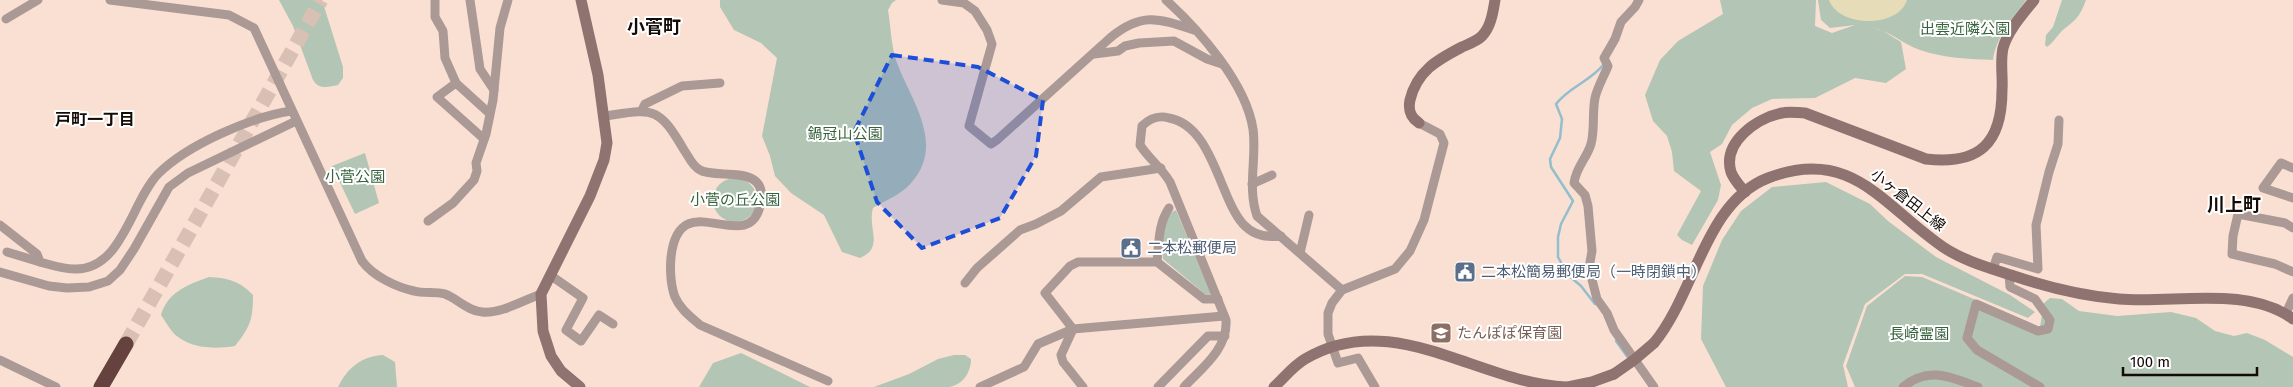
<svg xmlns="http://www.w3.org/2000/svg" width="2293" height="387" viewBox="0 0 2293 387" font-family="'Fira Sans','Noto Sans JP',sans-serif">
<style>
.green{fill:#b3c5b4}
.sand{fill:#e6dcb7}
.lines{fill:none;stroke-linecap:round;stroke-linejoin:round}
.stream{stroke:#93becd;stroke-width:2.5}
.highway-tunnel{stroke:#d8c0b4;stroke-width:15;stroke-dasharray:15 8;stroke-linecap:butt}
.street{stroke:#ab9996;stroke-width:9}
.secondary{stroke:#8e7370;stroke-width:11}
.highway{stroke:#66423e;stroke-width:15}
.secondary-bridge{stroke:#8e7370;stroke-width:11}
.marked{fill:#1d4ed8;fill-opacity:0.2;stroke:#1d4ed8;stroke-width:4;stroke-dasharray:10 6;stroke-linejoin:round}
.labels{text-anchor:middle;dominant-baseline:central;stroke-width:4;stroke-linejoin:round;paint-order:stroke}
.park-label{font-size:15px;fill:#37633c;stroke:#fff}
.street-label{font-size:15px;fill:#140b07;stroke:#fff}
.service-label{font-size:15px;fill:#4e5e75;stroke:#fff;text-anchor:start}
.education-label{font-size:15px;fill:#785e54;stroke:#fff;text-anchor:start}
.neighbourhood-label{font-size:16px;font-weight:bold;fill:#140b07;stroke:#fff}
.quarter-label{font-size:18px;font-weight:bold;fill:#140b07;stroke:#fff}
</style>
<rect width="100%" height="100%" fill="#fae0d2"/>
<g class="green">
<path d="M279,0H322L343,67V78L338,85C328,87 319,90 313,80L293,26Z"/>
<path d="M720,0H896L892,3L888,10C891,27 891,47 897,63C911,100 946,145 911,183C902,194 886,200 873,208C867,229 885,247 860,258L842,252L824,215L791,193L775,176L770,156L762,136L777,58L761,43L734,30L720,7Z"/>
<path d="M1720,0H1816L1815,26L1832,33L1855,25L1830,28L1821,20L1818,0H2026C2013,18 1996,37 1993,60C1969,59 1943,58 1920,50C1903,44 1890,31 1871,27L1883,31L1901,42L1906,69L1886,83L1855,78L1815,98L1772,99L1752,108L1732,125L1722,144L1710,152L1721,185L1718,200L1692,245L1682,240L1677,235L1701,191L1674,171L1672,152L1667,136L1653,121L1645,95L1660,60L1678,41L1723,14Z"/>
<path d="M2062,0H2086C2080,16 2077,19 2064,29C2058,34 2054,42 2047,47L2045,45L2046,35L2053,27Z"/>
<polygon points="365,153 379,203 355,214 332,166"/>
<circle cx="735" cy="200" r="22"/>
<polygon points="1826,182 1870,204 1888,221 1936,257 2010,295 2035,312 2028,318 1922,274 1905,274 1865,304 1843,365 1848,387 1726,387 1701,339 1703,286 1722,240 1741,211 1772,187"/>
<path d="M1176,210L1211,294H1205L1163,259C1163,242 1159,218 1176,210Z"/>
<polygon points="1905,276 1922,277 2040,327 2044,303 2050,298 2062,299 2079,311 2117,316 2171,312 2196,318 2215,331 2234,336 2247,333 2265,340 2293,357 2293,387 1855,387 1846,366 1867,306"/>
<path d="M209,277C228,278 240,281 253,295C253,320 250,327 235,346C217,349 194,349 178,337C171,332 166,322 161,315C168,292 187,285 209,277Z"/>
<polygon points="741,353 810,387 699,387 713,363"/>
<path d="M383,355L395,362L397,387H338C347,368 362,356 383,355Z"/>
<path d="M954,355H965L971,359C971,372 963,385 949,387C930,387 895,387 874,387L909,374L938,359Z"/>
</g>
<path class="sand" d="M1829,0H1907C1898,29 1838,27 1829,0Z"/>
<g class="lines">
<g class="stream">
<path d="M1595,304L1581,286L1568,275L1558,257V237L1561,224L1573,201L1551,167L1550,159L1560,138L1562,119L1556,104C1569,87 1591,81 1604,64"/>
<polyline points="1616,341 1629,359"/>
</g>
<polyline class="highway-tunnel" points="126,344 321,0"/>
<g class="street">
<path d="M110,0L229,15L254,28L362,261C373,276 396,287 414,291C424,294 435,291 445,294C458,299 468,311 482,312C501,314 524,300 541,294"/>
<polyline points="435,0 435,17 443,31 445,58 456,83 489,113"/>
<polyline points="470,0 480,69 494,90"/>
<path d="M942,0L964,3L975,11L987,30L992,44L969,126L991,144L997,140L1110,38C1141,12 1158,18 1194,30"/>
<path d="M1166,0C1199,30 1246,83 1253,129C1257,158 1247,187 1257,216L1342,290"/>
<path d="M1639,0L1635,7L1621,22L1615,39L1604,58L1608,66C1604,76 1597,88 1595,98C1592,114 1595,129 1591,144C1587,158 1576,167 1574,183L1585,195L1588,206L1592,251L1589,268L1597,299L1607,313L1614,330L1654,387"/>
<polyline points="6,19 38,0"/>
<polyline points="1094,54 1118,51 1125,46 1139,43 1174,41 1207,59 1222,64"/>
<polyline points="456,83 437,97 484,139"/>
<polyline points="642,110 645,104 682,86 720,83"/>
<path d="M605,116C653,109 658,105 684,150C689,157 692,166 700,170C717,180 771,162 760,206C751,244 711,214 688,224C667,234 668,279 675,297C680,309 691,317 700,325L828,381"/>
<polyline points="2293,168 2281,163 2263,188 2293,198"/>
<polyline points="1252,184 1272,175"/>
<polyline points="428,221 453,203 474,180 477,171 476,163 486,134 493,100 500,28 508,0"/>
<path d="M0,225L37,254L40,262C51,265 62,269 74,269C122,271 131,202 158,174C187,145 251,117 291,111"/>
<polyline points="2293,228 2285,223 2238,214 2233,236 2232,254 2275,264 2293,272"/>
<polyline points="7,252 40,262"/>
<polyline points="1300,253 1309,215"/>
<path d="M1157,262C1159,244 1158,224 1169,208"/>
<polyline points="1993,269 1997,257 2038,269 2036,225 2049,172 2058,144 2059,120"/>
<polyline points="0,272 49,286 67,288 89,287 108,281 120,270 134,249 169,187 188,173 296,121"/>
<polyline points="2009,274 2010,287 2035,299 2050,320 2048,329 2038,331 1976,304 1967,338 1977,350 2040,387"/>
<polyline points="550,275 583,298 566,330 581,341 599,315 613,324"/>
<polyline points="965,283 977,268 1020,230 1036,224 1061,211 1101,177 1161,168"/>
<polyline points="2286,313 2293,298"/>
<polyline points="1073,329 1045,293 1070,266 1078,262 1157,262 1204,299 1218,299"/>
<polyline points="1073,329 1061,355 1063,362 1083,387"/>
<polyline points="0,360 56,387"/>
<polyline points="980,387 1024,367 1038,344 1073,329 1224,316"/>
<polyline points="1158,387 1208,336 1225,336"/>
<path d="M1184,387C1202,368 1228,349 1226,320L1170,182C1161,167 1149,159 1140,145L1142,126C1150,118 1158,115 1169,118C1213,126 1219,197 1243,224C1254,236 1267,238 1281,236"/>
<polyline points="1375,387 1358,358 1338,363 1328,334 1328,313 1332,303 1342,290 1395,269 1410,251 1424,220 1444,143 1440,134 1419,123"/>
<path d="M1903,387C1929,366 1950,377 1978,387"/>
</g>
<g class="secondary">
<path d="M1419,123C1410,117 1408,110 1410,100C1417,71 1437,60 1462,47C1469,44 1477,41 1482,36C1491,27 1493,12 1495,0"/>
<path d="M1745,192C1740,186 1734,180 1731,172C1722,142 1757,118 1782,113C1789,111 1798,113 1805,113L1926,159C1979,165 2002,144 2002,90C2003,76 2000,62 2003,48C2008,30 2023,14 2034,0"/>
<path d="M1654,343C1695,294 1705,202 1768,178C1852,146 1883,206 1943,247C1964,261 1990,268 2014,276C2047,287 2084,296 2119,299C2172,304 2247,285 2293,319"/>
<polyline points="580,387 561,371 551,356 543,331 541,294 590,196 604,160 607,143 598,75 581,0"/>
<path d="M1274,387C1284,378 1293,366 1305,359C1392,307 1478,383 1566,387"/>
<polyline points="1568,387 1592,382 1614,374"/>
</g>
<polyline class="highway" points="101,387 126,344"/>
<polyline class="secondary-bridge" points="1614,374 1634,360 1654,343"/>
</g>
<path class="marked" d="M892,55L978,67L1043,100L1036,156L1000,218L922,248L877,202L854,132Z"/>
<defs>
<g id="civic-square" transform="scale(1.125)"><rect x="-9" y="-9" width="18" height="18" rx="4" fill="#5c6f8a" stroke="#fff"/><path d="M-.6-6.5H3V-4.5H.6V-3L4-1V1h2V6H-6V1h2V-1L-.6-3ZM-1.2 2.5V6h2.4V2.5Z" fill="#fff"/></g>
<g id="school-square" transform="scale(1.125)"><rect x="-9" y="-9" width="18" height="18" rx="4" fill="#8d6e63" stroke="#fff"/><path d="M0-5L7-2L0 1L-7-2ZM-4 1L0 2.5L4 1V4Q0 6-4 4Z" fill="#fff"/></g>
</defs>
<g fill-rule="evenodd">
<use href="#civic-square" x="1131" y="248"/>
<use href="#civic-square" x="1465" y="272"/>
<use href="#school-square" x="1441" y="333"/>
</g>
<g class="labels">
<g class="park-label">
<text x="1965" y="29">出雲近隣公園</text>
<text x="845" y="134">鍋冠山公園</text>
<text x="355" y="177">小菅公園</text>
<text x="735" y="200">小菅の丘公園</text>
<text x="1919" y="334">長崎霊園</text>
</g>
<g class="street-label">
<text transform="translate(1908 200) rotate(38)">小ヶ倉田上線</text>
</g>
<g class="service-label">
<text x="1147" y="248">二本松郵便局</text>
<text x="1481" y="272">二本松簡易郵便局（一時閉鎖中）</text>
</g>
<g class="education-label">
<text x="1457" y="333">たんぽぽ保育園</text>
</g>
<g class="neighbourhood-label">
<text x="95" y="119">戸町一丁目</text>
</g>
<g class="quarter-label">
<text x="654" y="27">小菅町</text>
<text x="2234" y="205">川上町</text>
</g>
</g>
<path d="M2123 367v8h134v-8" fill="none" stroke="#140b07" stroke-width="2.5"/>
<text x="2130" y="367" font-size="15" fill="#140b07" stroke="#ffffff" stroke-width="4" paint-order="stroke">100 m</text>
</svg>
